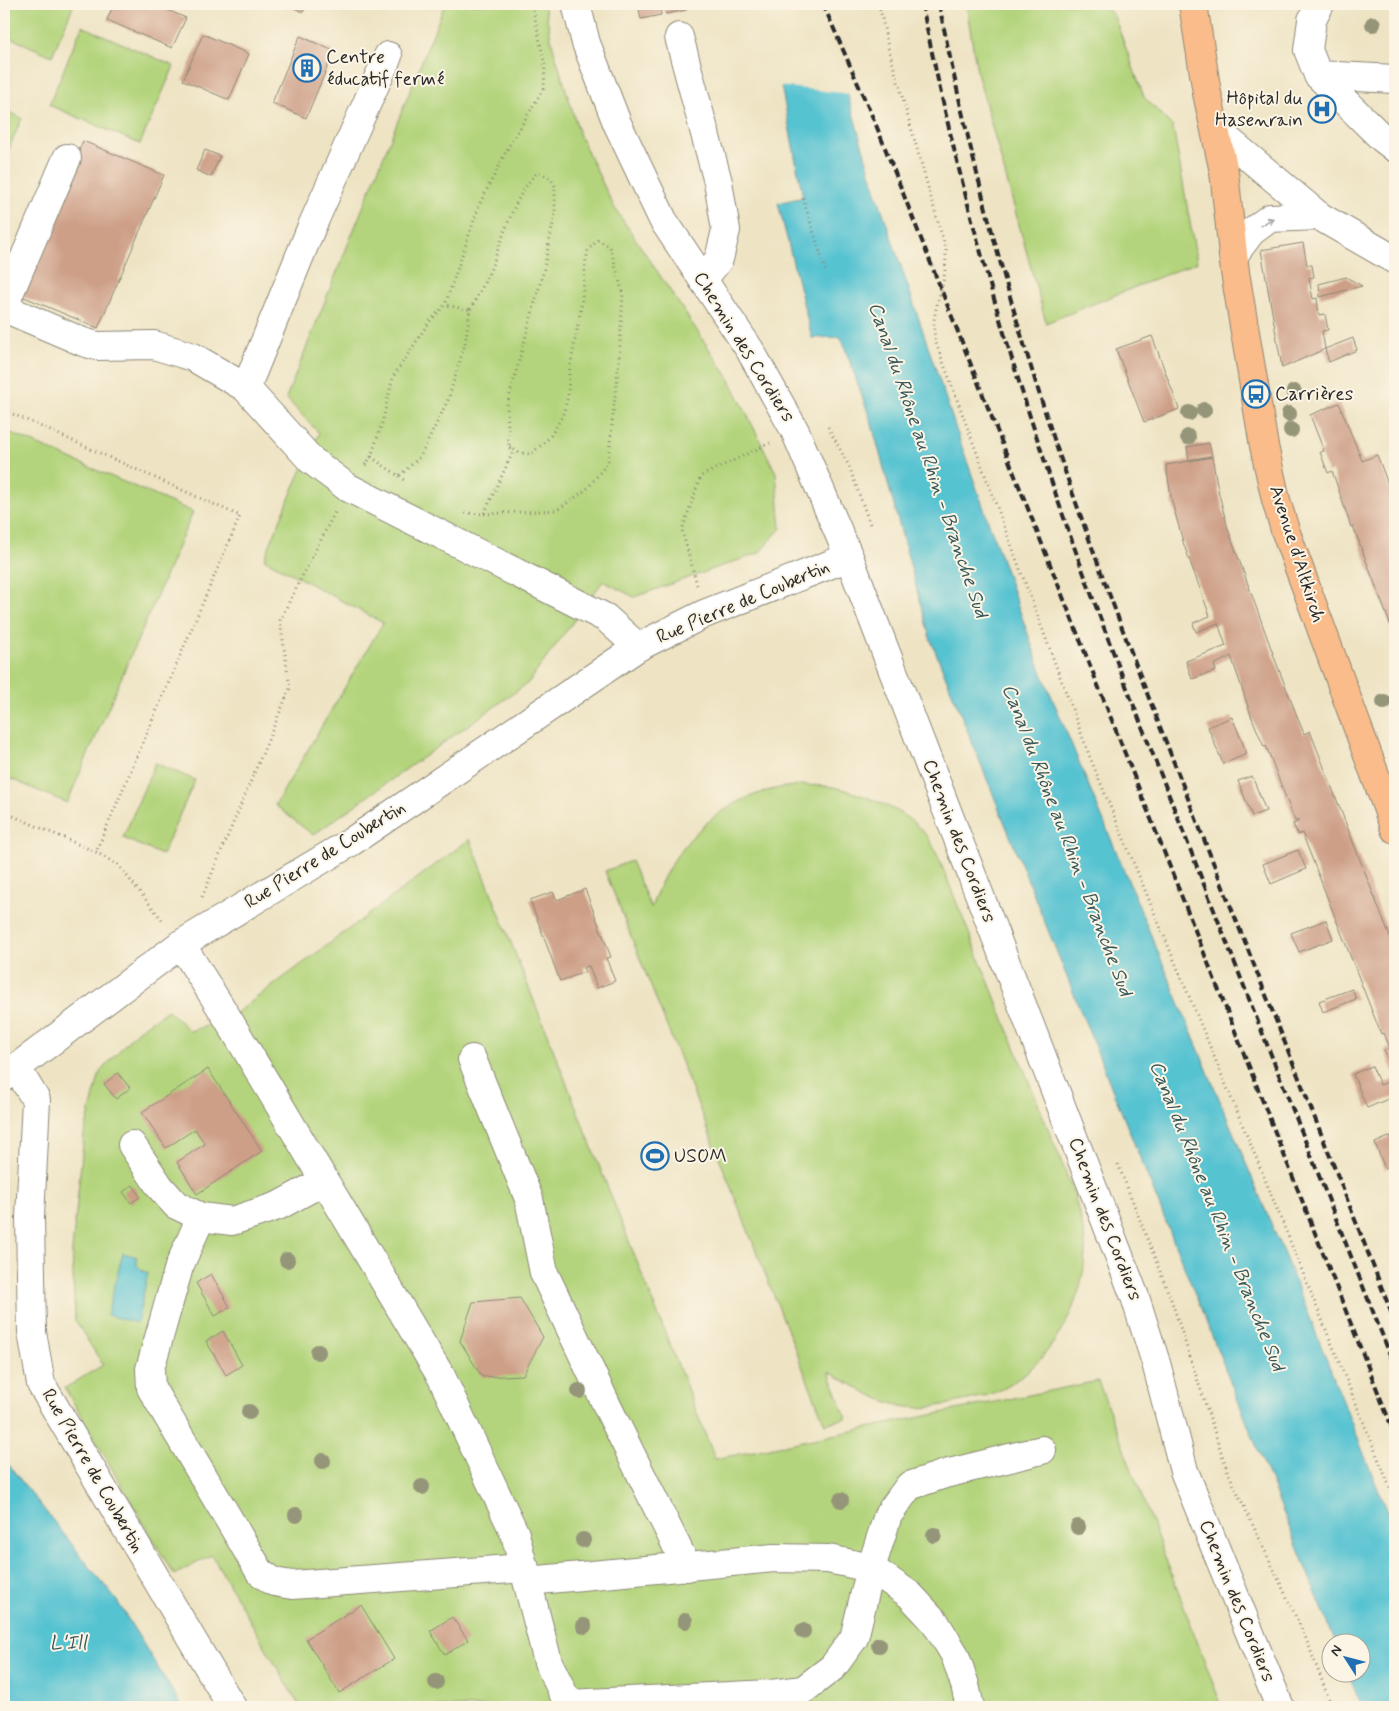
<svg xmlns="http://www.w3.org/2000/svg" width="1399" height="1711" viewBox="0 0 1399 1711" font-family="Mynerve,sans-serif">
<style>
.green{fill:#b3d47c;stroke:#6f8054}
.water{fill:#57c3d1;stroke:#41777e}
.pier{fill:#eee3c3}
.building{fill:#cd9f87}
.lines{fill:none;stroke-linecap:round;stroke-linejoin:round}
.minor-casing{stroke:#8c8777;stroke-width:30}
.major-casing{stroke:#8c8777;stroke-width:30}
.path{stroke:#8c8777;stroke-width:3;stroke-dasharray:1 4;stroke-linecap:butt}
.minor{stroke:#fff;stroke-width:28}
.major{stroke:#f9bc8a;stroke-width:28}
.rail{stroke:#2b2b2b;stroke-width:4;stroke-dasharray:8 4;stroke-linecap:butt}
.tree{fill:#95957a}
.oneway{stroke:#a0a0a0}
.labels{text-anchor:middle;dominant-baseline:central;stroke-width:4;stroke-linejoin:round;paint-order:stroke}
.poi-label{font-size:19px;fill:#2b2b2b;stroke:#fcf5e5;text-anchor:start}
.street-label{font-size:19px;fill:#2b2b2b;stroke:#fcf5e5}
.water-label{font-size:20px;font-style:italic;fill:#38595d;stroke:#fcf5e5}
</style>
<rect width="100%" height="100%" fill="#fcf5e5"/>
<filter id="ink" filterUnits="userSpaceOnUse"><feTurbulence type="fractalNoise" baseFrequency=".02" numOctaves="2"/><feDisplacementMap in="SourceGraphic" scale="10" xChannelSelector="R" yChannelSelector="G"/><feConvolveMatrix kernelMatrix="1 2 1 2 8 2 1 2 1" color-interpolation-filters="sRGB"/></filter>
<filter id="wash" filterUnits="userSpaceOnUse"><feTurbulence type="fractalNoise" baseFrequency=".0096" numOctaves="4" result="noise"/><feDisplacementMap in="SourceGraphic" scale="20" xChannelSelector="R" yChannelSelector="G"/><feGaussianBlur stdDeviation="1.12" result="paint"/><feColorMatrix in="noise" values="0 0 0 0 0 0 0 0 0 0 0 0 0 0 0 0 0 1.4 0 .05"/><feComposite in="paint" operator="in"/></filter>
<g filter="url(#wash)">
<rect width="100%" height="100%" fill="#eee3c3"/>
<g class="green">
<polygon points="4,4 74,4 52,56 4,35"/>
<polygon points="445,4 544,4 553,47 580,136 614,207 730,380 776,473 781,528 759,553 634,597 603,581 528,683 313,835 275,805 383,623 264,559 294,487 319,433 286,398"/>
<polygon points="966,4 1103,4 1114,16 1144,97 1173,127 1197,262 1046,323 977,72"/>
<polygon points="82,26 174,66 140,144 49,105"/>
<polygon points="4,110 22,118 4,160"/>
<polygon points="4,430 193,512 67,803 4,776"/>
<polygon points="155,763 195,780 162,855 123,838"/>
<path d="M802,785C812,786 823,785 833,787C864,794 910,811 929,839C933,845 936,853 939,859L1072,1188C1078,1210 1086,1232 1085,1255C1082,1308 1050,1363 1002,1389C990,1396 972,1399 958,1402C940,1406 920,1410 902,1406C875,1400 853,1385 829,1372L846,1418L825,1424L605,871L631,861L651,908C670,850 714,802 775,789C784,787 793,786 802,785Z"/>
<polygon points="470,839 715,1459 1098,1381 1222,1707 300,1707 212,1555 174,1575 65,1388 103,1365 75,1320 72,1250 84,1135 100,1072 137,1031 168,1010 190,1031 228,1019"/>
</g>
<g class="water">
<polygon points="765,4 835,4 848,96 875,189 961,444 1041,671 1300,1293 1395,1532 1395,1707 1362,1707 1348,1674 1362,1674 1362,1644 1336,1643 930,638 871,421 841,337 812,338 778,203 803,197"/>
<polygon points="123,1253 137,1257 137,1265 143,1271 148,1273 137,1323 107,1315"/>
<polygon points="4,1459 117,1601 182,1707 4,1707"/>
</g>
<polygon class="pier" points="763,4 837,4 851,94 779,86"/>
<g id="blocks">
<g class="building">
<polygon points="114,4 156,4 156,5 186,18 172,48 107,20"/>
<polygon points="285,4 307,4 303,12"/>
<polygon points="638,4 685,4 686,10 666,14 665,9 660,10 661,15 641,19"/>
<polygon points="203,34 249,54 229,100 183,80"/>
<polygon points="300,36 334,51 306,118 272,103"/>
<polygon points="83,141 164,175 98,328 17,294"/>
<polygon points="205,150 220,156 211,177 196,170"/>
<polygon points="1303,243 1307,265 1312,265 1314,277 1309,278 1313,299 1317,298 1319,315 1325,314 1328,330 1322,331 1325,349 1353,338 1357,350 1329,362 1325,349 1282,368 1261,250"/>
<polygon points="1346,277 1362,286 1320,297 1319,284"/>
<polygon points="1152,336 1179,409 1144,422 1116,349"/>
<polygon points="1339,403 1362,461 1377,455 1395,502 1395,637 1353,526 1351,527 1337,485 1332,471 1328,473 1320,452 1324,451 1310,415"/>
<polygon points="1209,443 1212,456 1189,460 1187,447"/>
<polygon points="1212,457 1219,494 1228,529 1276,662 1304,734 1310,731 1395,950 1395,1070 1393,1071 1384,1050 1390,1048 1384,1033 1381,1034 1302,833 1298,835 1293,824 1298,822 1298,820 1295,821 1266,746 1264,747 1252,718 1231,656 1214,665 1216,671 1192,679 1186,661 1226,646 1218,623 1196,632 1193,623 1210,616 1184,545 1172,502 1166,465"/>
<polygon points="1232,717 1247,754 1223,764 1208,727"/>
<polygon points="1252,776 1266,811 1252,816 1238,781"/>
<polygon points="1298,850 1306,869 1271,884 1263,864"/>
<polygon points="585,889 611,957 606,958 615,981 597,988 589,966 583,968 585,972 560,981 530,900 553,892 557,900"/>
<polygon points="1326,920 1333,939 1299,952 1291,933"/>
<polygon points="1352,989 1356,999 1323,1012 1319,1001"/>
<polygon points="1372,1066 1380,1085 1395,1079 1395,1096 1367,1108 1353,1074"/>
<polygon points="208,1069 262,1151 197,1194 177,1162 205,1144 195,1129 166,1148 142,1112"/>
<polygon points="118,1073 130,1088 116,1099 104,1084"/>
<polygon points="1391,1136 1395,1146 1395,1164 1385,1169 1375,1143"/>
<polygon points="133,1185 140,1197 131,1203 123,1192"/>
<polygon points="211,1274 230,1307 215,1316 196,1283"/>
<polygon points="520,1298 543,1337 523,1375 482,1377 460,1341 473,1302"/>
<polygon points="223,1331 242,1365 226,1375 206,1341"/>
<polygon points="361,1605 394,1659 339,1693 306,1639"/>
<polygon points="452,1617 468,1640 445,1655 430,1631"/>
</g>
</g>
</g>
<g filter="url(#ink)">
<use href="#blocks" fill-opacity="0" stroke="#8c8777" stroke-width="1"/>
<g class="lines">
<g class="minor-casing">
<g id="minor">
<polyline points="576,4 586,43 617,123 663,220 750,350 795,431 849,557 1135,1297 1156,1363 1184,1471 1280,1707"/>
<polyline points="1320,4 1312,20 1308,50 1318,75 1382,138 1395,148"/>
<polyline points="679,37 718,182 726,230 719,259 703,280"/>
<polyline points="1318,75 1395,79"/>
<polyline points="1215,129 1319,216 1395,260"/>
<polyline points="1233,256 1251,232 1270,218 1319,216"/>
<polyline points="4,306 67,158"/>
<polyline points="4,308 83,342 97,346 154,345 193,357 246,388 311,460 347,487 606,618 638,647"/>
<polyline points="246,388 312,226 388,56"/>
<polyline points="181,944 228,1019 442,1378 515,1534 548,1662 570,1707"/>
<polyline points="472,1059 529,1199 544,1273 609,1410 687,1567"/>
<polyline points="16,1067 36,1100 30,1217 32,1332 41,1384 232,1707"/>
<polyline points="4,1077 181,944 351,842 638,647 704,614 849,557"/>
<polyline points="132,1145 160,1187 176,1205 201,1217 232,1221 278,1206 324,1181"/>
<polyline points="201,1217 179,1267 150,1369 151,1388 260,1572 274,1582 292,1585 525,1568"/>
<polyline points="528,1581 774,1558 828,1559 871,1568 910,1595 935,1622 955,1655 965,1685 970,1707"/>
<polyline points="568,1704 771,1694 803,1690 833,1667 854,1638 871,1568 888,1515 909,1486 945,1474 1042,1450"/>
</g>
</g>
<g class="major-casing">
<polyline id="major" points="1193,4 1207,93 1224,172 1235,272 1264,446 1276,500 1285,530 1395,829"/>
</g>
<g class="path">
<path d="M879,4L888,47L946,250C946,256 946,263 945,270C942,298 929,312 936,343L1091,760L1262,1172L1395,1500"/>
<polyline points="803,198 826,272"/>
<polyline points="4,410 240,516 96,852"/>
<polyline points="828,427 849,466 871,527"/>
<polyline points="371,457 399,476 420,457 448,400 465,344 470,310 445,305"/>
<polyline points="365,465 371,457 382,423 393,377 429,322 445,305 480,203 509,146 544,88 545,66 532,4"/>
<polyline points="399,476 406,482"/>
<path d="M465,513L484,514L512,454L509,446L507,405L543,273L555,214V186L551,179L543,174L537,173C515,193 502,241 491,268C485,283 477,296 470,310"/>
<polyline points="484,514 557,510 587,489 608,462 619,360 623,294 610,247 598,240 588,250 586,261 581,308 569,373 568,396 563,415 550,437 531,454 519,453 509,446"/>
<polyline points="697,585 682,530 701,476 770,443"/>
<polyline points="4,812 96,852 118,865 163,921"/>
<polyline points="202,897 290,688 280,620 335,512"/>
<polyline points="1118,1164 1172,1302 1227,1470 1305,1636 1332,1707"/>
</g>
<use href="#minor" class="minor"/>
<use href="#major" class="major"/>
<g class="rail">
<polyline points="823,4 876,125 1395,1435"/>
<path d="M922,4C952,156 993,306 1042,453C1086,588 1140,721 1192,854C1259,1025 1327,1196 1395,1367"/>
<path d="M939,4C969,155 1009,305 1058,451C1104,586 1157,719 1209,852C1271,1008 1334,1165 1395,1322"/>
</g>
</g>
<g class="tree">
<circle cx="1373" cy="24" r="8"/>
<circle cx="1294" cy="392" r="8"/>
<circle cx="1204" cy="410" r="8"/>
<circle cx="1189" cy="413" r="8"/>
<circle cx="1289" cy="414" r="8"/>
<circle cx="1291" cy="430" r="8"/>
<circle cx="1188" cy="437" r="8"/>
<circle cx="1384" cy="702" r="8"/>
<circle cx="287" cy="1260" r="8"/>
<circle cx="318" cy="1352" r="8"/>
<circle cx="579" cy="1391" r="8"/>
<circle cx="249" cy="1412" r="8"/>
<circle cx="323" cy="1461" r="8"/>
<circle cx="422" cy="1487" r="8"/>
<circle cx="841" cy="1500" r="8"/>
<circle cx="296" cy="1515" r="8"/>
<circle cx="1078" cy="1527" r="8"/>
<circle cx="934" cy="1535" r="8"/>
<circle cx="583" cy="1540" r="8"/>
<circle cx="685" cy="1621" r="8"/>
<circle cx="584" cy="1626" r="8"/>
<circle cx="803" cy="1631" r="8"/>
<circle cx="879" cy="1645" r="8"/>
<circle cx="436" cy="1682" r="8"/>
</g>
<defs><path id="oneway-shaft" d="M-6 0H5M1.5-3L5.5 0L1.5 3" fill="none" stroke-width="1.6" stroke-linecap="round" stroke-linejoin="round" transform="scale(1.25)"/></defs>
<use class="oneway" href="#oneway-shaft" transform="translate(1267 222) rotate(-28)"/>
</g>
<defs>
<g id="building-ring" transform="scale(1.4375)"><circle r="9.5" fill="#fcf5e5" stroke="#1f6fb2" stroke-width="1.5"/><path d="M-4-6H4V6H1V3H-1V6H-4ZM-2.5-4.3h1.7v1.8h-1.7ZM.8-4.3h1.7v1.8H.8ZM-2.5-1h1.7V.8h-1.7ZM.8-1h1.7V.8H.8Z" fill="#1f6fb2"/></g>
<g id="hospital-ring" transform="scale(1.4375)"><circle r="9.5" fill="#fcf5e5" stroke="#1f6fb2" stroke-width="1.5"/><path d="M-5-5h3v3.5h4V-5h3V5h-3V1.5h-4V5h-3Z" fill="#1f6fb2"/></g>
<g id="bus-ring" transform="scale(1.4375)"><circle r="9.5" fill="#fcf5e5" stroke="#1f6fb2" stroke-width="1.5"/><path d="M-5-6H5V4H4V6H2V4H-2V6H-4V4H-5ZM-3.5-4V0h7V-4ZM-3.5 1.2v1.5H-2V1.2ZM2 1.2v1.5H3.5V1.2Z" fill="#1f6fb2"/></g>
<g id="stadium-ring" transform="scale(1.4375)"><circle r="9.5" fill="#fcf5e5" stroke="#1f6fb2" stroke-width="1.5"/><path d="M0-5a6.5 5 0 1 0 0 10a6.5 5 0 1 0 0-10ZM-3.5-1.8h7v3.6h-7Z" fill="#1f6fb2"/></g>
</defs>
<g fill-rule="evenodd">
<use href="#building-ring" x="307" y="68"/>
<use href="#hospital-ring" x="1322" y="109"/>
<use href="#bus-ring" x="1256" y="394"/>
<use href="#stadium-ring" x="655" y="1156"/>
</g>
<g class="labels">
<g class="poi-label">
<text x="326" y="57">Centre<tspan x="326" dy="22">éducatif fermé</tspan></text>
<text x="1303" y="98" text-anchor="end">Hôpital du<tspan x="1303" dy="22">Hasenrain</tspan></text>
<text x="1275" y="394">Carrières</text>
<text x="674" y="1156">USOM</text>
</g>
<g class="street-label">
<text transform="translate(744 347) rotate(58)">Chemin des Cordiers</text>
<text transform="translate(1297 554) rotate(72)">Avenue d'Altkirch</text>
<text transform="translate(743 602) rotate(-23)">Rue Pierre de Coubertin</text>
<text transform="translate(959 841) rotate(69)">Chemin des Cordiers</text>
<text transform="translate(325 855) rotate(-32)">Rue Pierre de Coubertin</text>
<text transform="translate(1105 1219) rotate(69)">Chemin des Cordiers</text>
<text transform="translate(93 1471) rotate(60)">Rue Pierre de Coubertin</text>
<text transform="translate(1237 1601) rotate(68)">Chemin des Cordiers</text>
</g>
<g class="water-label">
<text transform="translate(928 460) rotate(71)">Canal du Rhône au Rhin - Branche Sud</text>
<text transform="translate(1067 840) rotate(69)">Canal du Rhône au Rhin - Branche Sud</text>
<text transform="translate(1217 1216) rotate(68)">Canal du Rhône au Rhin - Branche Sud</text>
<text x="68" y="1643">L'Ill</text>
</g>
</g>
<rect width="1399" height="1711" fill="none" stroke="#fcf5e5" stroke-width="20"/>
<g transform="translate(1346 1658) rotate(306)"><circle r="24" fill="#fcf5e5" stroke="#a8a49b"/>
<path d="M0-4L9 19L0 12L-9 19Z" fill="#1f6fb2"/>
<text y="-8" font-size="14" font-weight="bold" text-anchor="middle" fill="#2b2b2b">N</text>
</g>
</svg>
